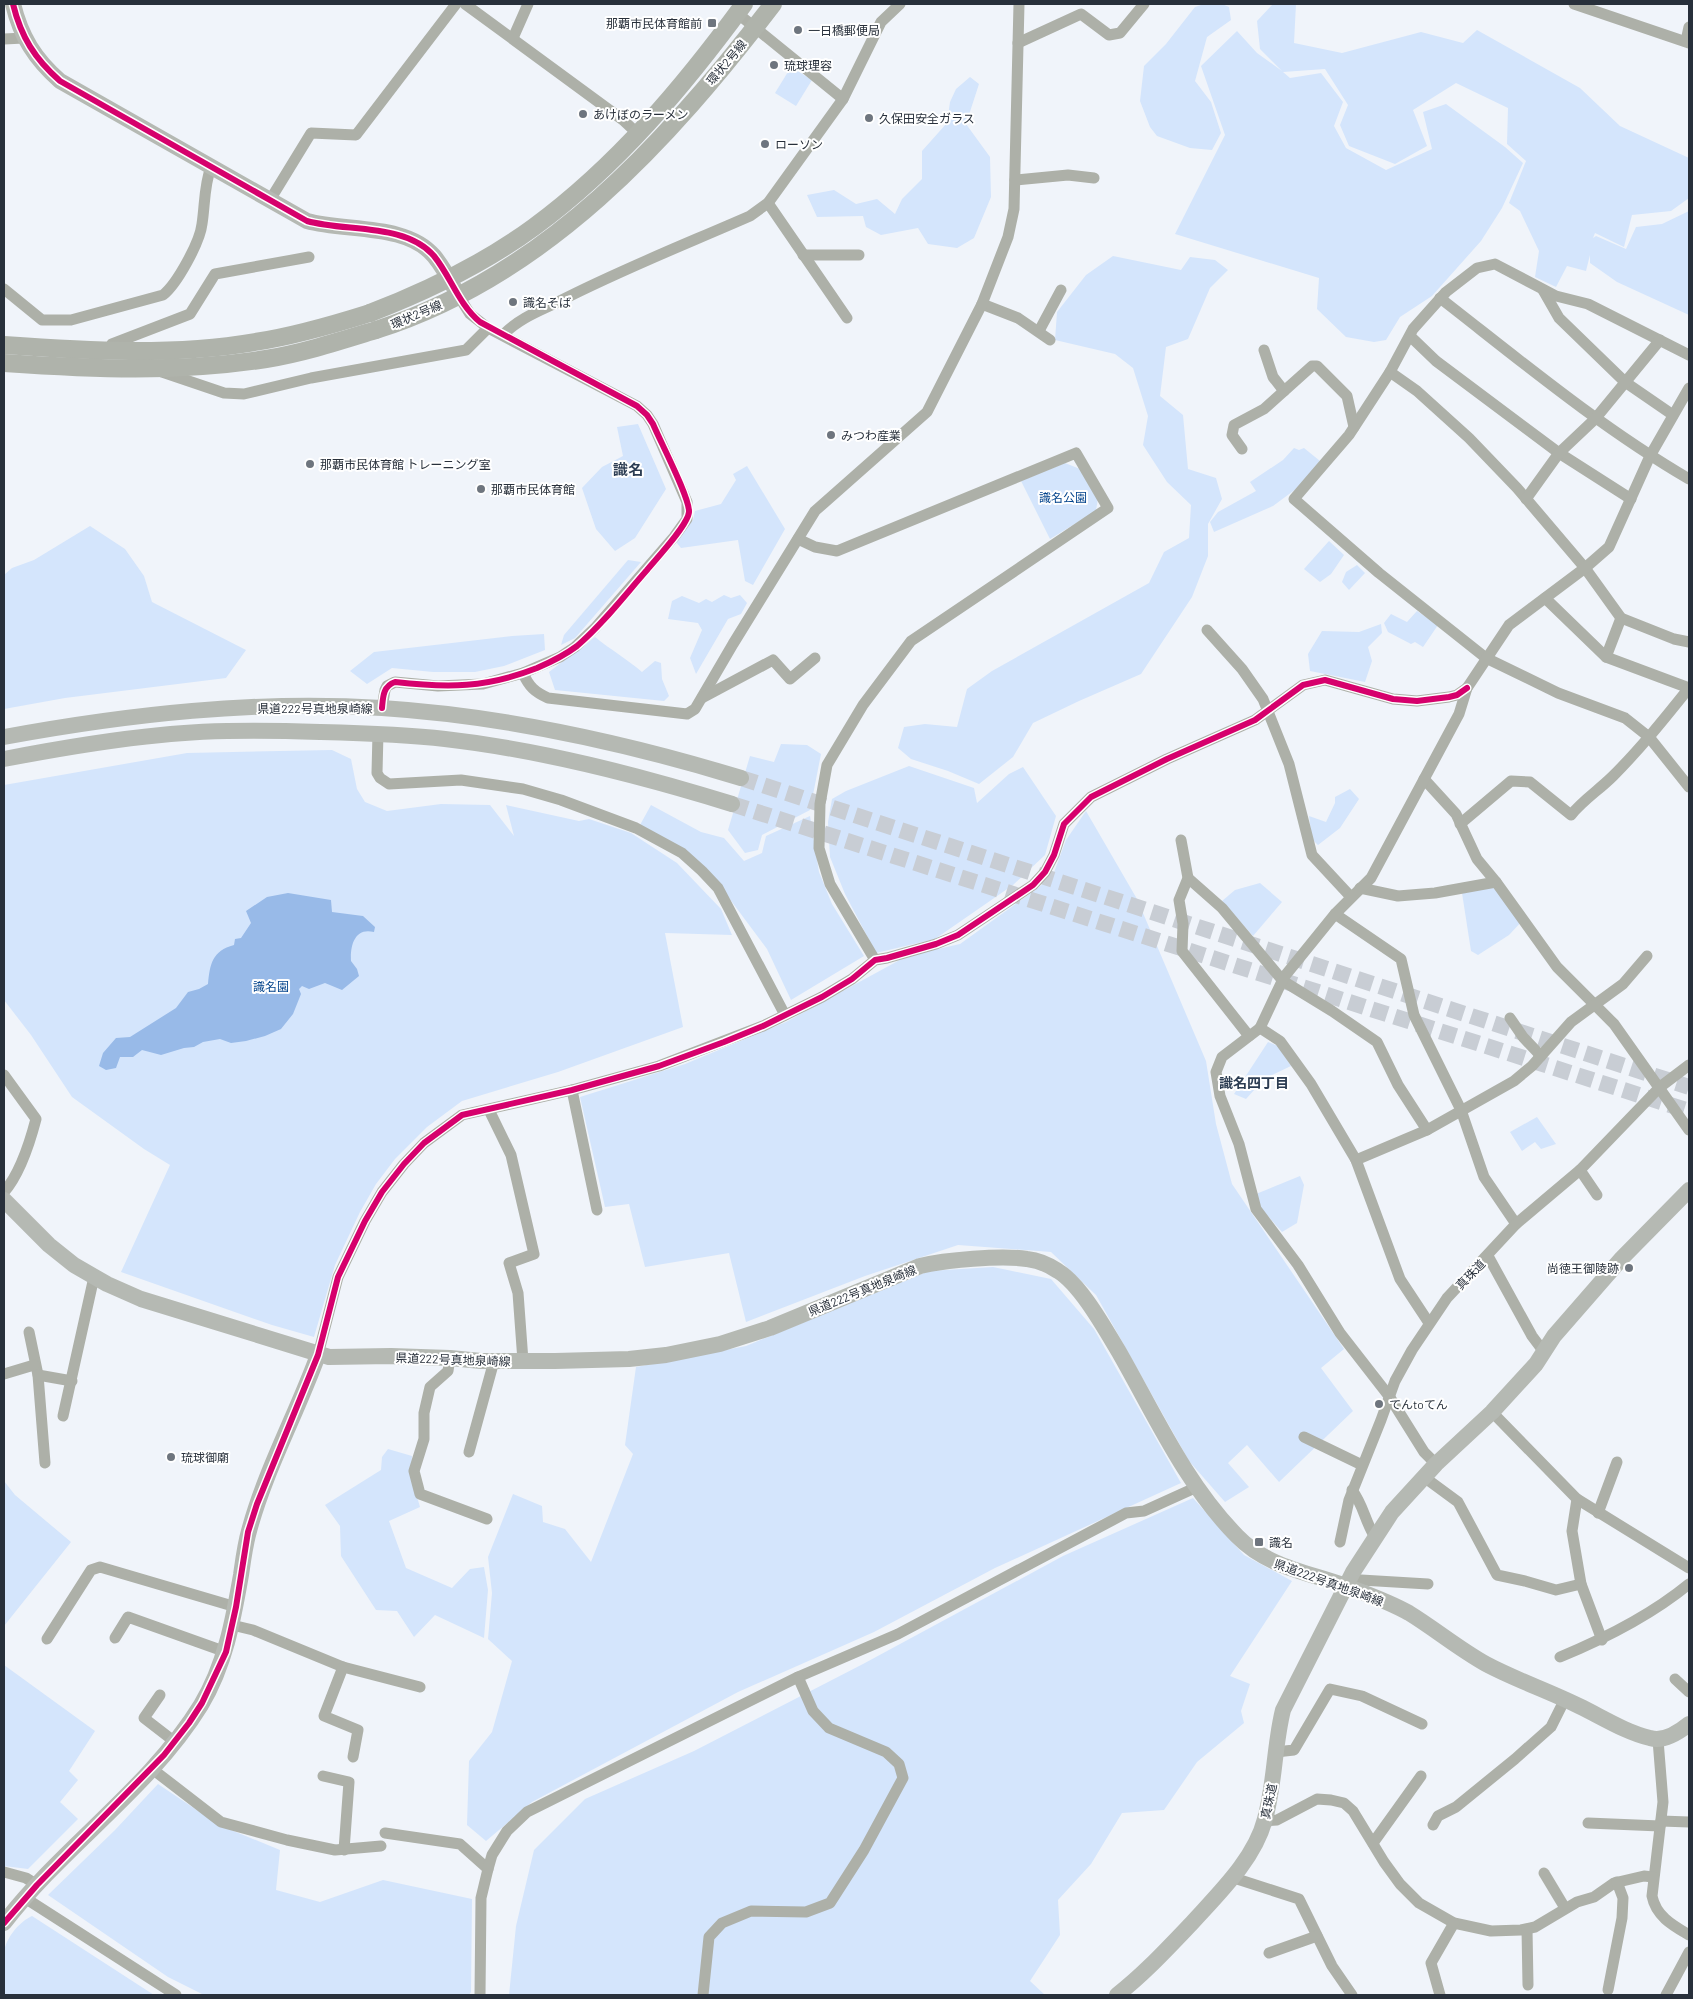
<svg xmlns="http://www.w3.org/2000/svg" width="1693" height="1999" viewBox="0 0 1693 1999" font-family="Barlow,'Noto Sans JP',sans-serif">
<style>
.green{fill:#d4e5fc}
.water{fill:#98bae8}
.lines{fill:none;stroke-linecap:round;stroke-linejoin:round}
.secondary-tunnel{stroke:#c8cdd4;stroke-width:16;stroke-dasharray:16 8;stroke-linecap:butt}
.street{stroke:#adb0a8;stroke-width:11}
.secondary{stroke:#b5b9b3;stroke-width:16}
.primary{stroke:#afb3ab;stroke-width:18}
.primary-bridge{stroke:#afb3ab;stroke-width:18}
.cycleway-casing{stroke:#fff;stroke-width:9}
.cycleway{stroke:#d6006c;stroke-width:6}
.poi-dot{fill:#6e757e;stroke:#fff;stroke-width:2}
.labels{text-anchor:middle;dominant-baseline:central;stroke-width:4;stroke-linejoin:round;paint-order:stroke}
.poi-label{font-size:12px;fill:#28303b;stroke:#fff;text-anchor:start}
.street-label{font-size:12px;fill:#28303b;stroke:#fff}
.park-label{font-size:12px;fill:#00428b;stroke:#fff}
.neighbourhood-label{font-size:14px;font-weight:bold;fill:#2c3d53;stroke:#fff}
.quarter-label{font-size:15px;font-weight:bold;fill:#2c3d53;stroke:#fff}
</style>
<rect width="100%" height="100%" fill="#f0f4fa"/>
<g class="green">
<polygon points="1204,4 1222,4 1229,7 1231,20 1207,37 1195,81 1211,102 1221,133 1212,150 1190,148 1157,136 1150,127 1140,101 1144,66 1166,44 1195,7"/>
<polygon points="1273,4 1296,4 1294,43 1342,53 1421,32 1463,43 1477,30 1580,88 1620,126 1689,158 1689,198 1671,211 1632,215 1624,247 1595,233 1593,238 1596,236 1626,249 1636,227 1662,224 1689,211 1689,315 1617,282 1590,263 1590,255 1586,271 1567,266 1556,287 1535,277 1539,251 1520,211 1509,203 1526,161 1507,144 1508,108 1456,83 1413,110 1427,146 1395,164 1349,146 1340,125 1348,105 1325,69 1283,72 1290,78 1321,73 1343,102 1334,126 1346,148 1386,170 1432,149 1423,112 1446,104 1505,147 1523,163 1502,208 1481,241 1432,296 1400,317 1386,340 1374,342 1346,337 1317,309 1319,278 1175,234 1225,135 1201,66 1237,31 1257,53 1282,71 1260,49 1257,21"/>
<polygon points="791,67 812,80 796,106 775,93"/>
<polygon points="970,77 979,84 966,124 990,157 991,197 974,238 957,248 928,244 918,228 881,235 866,227 863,216 817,217 807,195 834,190 856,204 877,199 895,214 902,199 922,179 922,151 947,123 950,102 956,89"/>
<polygon points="1113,256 1181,270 1190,257 1215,260 1228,270 1210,288 1188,339 1166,347 1160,396 1183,415 1188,469 1216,478 1222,499 1208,524 1208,556 1192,597 1141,674 1079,701 1033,723 1013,757 979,784 948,771 911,759 898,748 904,727 925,724 957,727 967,689 992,671 1149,583 1164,552 1189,538 1191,505 1167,482 1143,445 1148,416 1133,368 1115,354 1055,340 1057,312 1086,275"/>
<polygon points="638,424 666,489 635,538 615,551 596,529 582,488 602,467 623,456 617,427"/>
<polygon points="1294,448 1299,450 1304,448 1320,461 1300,486 1273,506 1214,532 1210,522 1218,512 1256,491 1250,482 1283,460"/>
<polygon points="1065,463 1080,469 1098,498 1096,511 1050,539 1021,481"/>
<polygon points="747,466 785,529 753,585 745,581 738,540 681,548 676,542 693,520 695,511 721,504 736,480 733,474"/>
<polygon points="90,526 125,549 144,576 152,602 246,650 226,678 65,698 4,709 4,575 12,568 34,560"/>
<polygon points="1329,541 1344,555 1331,574 1320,582 1304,569"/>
<polygon points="628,560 641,562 575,638 561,645 564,635"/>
<polygon points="1357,565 1365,573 1349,590 1342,582 1346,572"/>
<polygon points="724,595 731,598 740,595 747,603 741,614 728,619 696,674 690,658 702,630 698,623 668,619 672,601 682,596 699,603 706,599 712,602"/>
<polygon points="1417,611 1438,625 1423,647 1415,642 1411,644 1388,632 1384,623 1391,614 1407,622"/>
<polygon points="1381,624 1382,633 1368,647 1372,661 1365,682 1310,671 1308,654 1322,631 1359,632"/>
<polygon points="544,634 545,650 504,666 475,672 433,672 392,668 367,684 350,671 374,652 512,636"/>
<path d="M595,637C611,650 627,659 642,672L655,661L661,663L662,679L669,696L664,701L555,690L549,672Z"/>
<polygon points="781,744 807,745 821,754 810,810 762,835 758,850 745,853 728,830 750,756 774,762"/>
<polygon points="332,750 351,759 357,789 365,802 387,811 441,804 490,805 514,836 506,805 579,821 589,819 631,833 677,863 721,909 732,935 665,933 683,1027 558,1072 462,1101 427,1127 395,1159 376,1184 360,1212 335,1265 314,1337 272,1325 121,1272 170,1165 144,1149 72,1097 31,1035 4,1000 4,785 187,753"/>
<polygon points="909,766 974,788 977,803 1009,774 1023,767 1056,816 1045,855 1013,885 935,939 876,953 845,894 830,857 828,822 832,799 846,791"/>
<polygon points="1350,789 1359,799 1340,828 1318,845 1312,839 1309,816 1326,822 1335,803 1335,797"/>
<polygon points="651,805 701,832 724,838 744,861 762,853 766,836 810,816 819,872 832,904 864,956 791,1000 767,949 729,898 640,825"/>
<polygon points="1086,811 1137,899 1206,1061 1216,1124 1232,1184 1344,1349 1321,1368 1353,1411 1279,1482 1247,1445 1228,1463 1249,1487 1225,1502 1189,1461 1096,1295 1051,1252 958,1245 865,1276 746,1322 729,1253 645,1267 629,1204 605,1207 580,1097 685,1064 786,1022 907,956 960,944 1038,888 1053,875 1066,840"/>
<polygon points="1260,883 1282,902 1253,936 1222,901 1235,890"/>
<polygon points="1494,887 1522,921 1509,935 1478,955 1471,951 1462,893"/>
<polygon points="1268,1042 1278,1046 1291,1066 1264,1079 1246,1099 1234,1094"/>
<polygon points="1537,1117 1556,1144 1541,1149 1535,1142 1522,1151 1510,1132"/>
<polygon points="1300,1176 1304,1185 1297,1223 1282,1232 1259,1206 1256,1194"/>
<polygon points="993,1267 1051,1279 1094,1329 1181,1483 995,1568 874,1632 738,1692 532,1802 486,1841 467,1825 469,1761 492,1732 512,1661 488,1639 492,1593 488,1557 513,1494 542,1506 543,1522 565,1529 591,1562 633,1454 625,1445 636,1367 746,1346 929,1271"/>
<polygon points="388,1449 412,1456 411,1476 420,1507 389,1521 406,1568 452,1588 470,1569 484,1567 488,1590 484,1638 435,1615 414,1637 397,1611 376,1610 341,1556 340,1526 325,1505 381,1470 382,1457"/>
<polygon points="4,1481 15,1495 71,1542 4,1626"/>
<polygon points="1193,1498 1244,1555 1292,1581 1230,1676 1250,1684 1241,1711 1244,1723 1197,1762 1164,1810 1122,1813 1091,1864 1058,1900 1060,1935 1030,1981 1045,1995 509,1995 516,1926 534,1850 585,1799 694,1751 863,1664 1063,1556"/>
<polygon points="4,1665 95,1731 69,1771 78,1780 60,1802 78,1819 28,1869 4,1866"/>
<polygon points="158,1784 219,1825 280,1850 276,1890 320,1902 383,1880 472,1899 471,1992 469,1995 204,1995 168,1977 48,1895 115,1830"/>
<path d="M32,1916L154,1995H4C4,1982 1,1966 4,1952C6,1938 19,1922 32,1916Z"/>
</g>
<path class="water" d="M288,893L331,900L332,912L363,916L375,927L374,932C355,927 350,945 351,961L357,969L359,976L342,990L325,983L309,989L302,986L299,989L301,994L293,1014L281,1029L265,1036L246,1041L231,1043L220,1039L203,1042L194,1047L184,1048L161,1055L142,1050L133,1057H120L116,1068L106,1070L99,1066L103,1053L116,1038L130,1037L176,1008L188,992L199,989L208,984C210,964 212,951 234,945L235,939L241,938L251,923L246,911L267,897Z"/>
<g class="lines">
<g class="secondary-tunnel">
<polyline points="741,778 1689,1087"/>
<polyline points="732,804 1689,1111"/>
</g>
<g class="street">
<polyline points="465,4 623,120 638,134"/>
<polyline points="1574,4 1689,43"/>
<polyline points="737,13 843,99"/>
<polyline points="513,38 528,4"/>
<polyline points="4,39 24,38"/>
<polyline points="1686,41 1689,27"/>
<polyline points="1018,43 1081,14 1109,35 1120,33 1144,4"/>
<polyline points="1015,180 1068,175 1094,178"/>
<polyline points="270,200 311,133 356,135 456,4"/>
<polyline points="768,203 847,318"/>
<polyline points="803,255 859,255"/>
<path d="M4,289L42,320H71L163,295C177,284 200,242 202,224C205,205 204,185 211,167"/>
<polyline points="1543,290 1559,318 1625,382 1673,415"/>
<path d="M1440,298C1521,361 1600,427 1689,479"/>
<polyline points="982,304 1018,318 1050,340"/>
<polyline points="1039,331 1061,290"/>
<path d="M503,335C518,319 539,311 558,302C620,270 686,244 750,216L768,203L843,99L881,22L900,4"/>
<polyline points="1410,336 1436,361 1559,453 1631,499"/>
<polyline points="1264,350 1273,377 1284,391"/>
<polyline points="113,353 112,344 190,314 215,274 309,257"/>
<polyline points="1689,355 1588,304 1556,296 1495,264 1477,268 1446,292 1413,329 1390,372 1349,435 1294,499 1379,573 1486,658 1558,693 1625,718 1649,737 1689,787"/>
<polyline points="162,372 224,393 244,394 311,378 466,350 488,328"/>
<polyline points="1390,372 1417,391 1469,438 1517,488 1585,568 1621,618 1674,639 1689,642"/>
<polyline points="1242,449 1232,435 1234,425 1264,409 1312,366 1317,366 1347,396 1354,427"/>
<polyline points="1526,499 1559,453 1595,419 1660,340"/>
<polyline points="798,539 815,547 837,551 1076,453 1108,508 911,641 863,705 827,765 820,804 819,848 830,884 875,960"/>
<polyline points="1545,598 1606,657 1689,688"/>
<polyline points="1207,630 1242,669 1263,699 1289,764 1312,855 1351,897"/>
<polyline points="1606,657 1621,618"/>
<path d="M523,673C529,687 535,692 548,698L687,714L695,709L733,644L815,511L927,412L982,304L1008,237L1014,209L1019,4"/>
<polyline points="702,698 773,660 790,679 815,658"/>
<polyline points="382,708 385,690 387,686 395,682 438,686 483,684 523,673 560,657 575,647 595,628 674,537 687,519 687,502 653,424 647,415 637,406 488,328 470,314 458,295"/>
<polyline points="378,733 377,773 380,778 389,784 461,780 523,789 561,800 636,828 682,853 702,871 718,888 785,1015"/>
<polyline points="1424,779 1456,814 1477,859 1496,882 1557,967 1614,1024 1689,1130"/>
<path d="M1460,824L1511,781L1530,782L1571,815C1583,800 1599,790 1613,776C1641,748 1665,718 1689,688"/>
<polyline points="1181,840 1188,878 1179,900 1183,924 1182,951 1249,1036"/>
<polyline points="1188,878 1222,908 1283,981 1332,1011 1377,1042 1398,1085 1427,1130"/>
<polyline points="1360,888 1398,896 1435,893 1496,882"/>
<polyline points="1335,914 1401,959 1414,1015 1461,1110 1484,1177 1516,1224"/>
<polyline points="1510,1018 1523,1037 1541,1056"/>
<polyline points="1260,1028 1222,1057 1216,1072 1220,1096 1239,1144 1256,1209 1298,1265 1340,1333 1389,1396 1424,1452 1436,1464"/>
<path d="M4,1075L36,1119C30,1142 19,1175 4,1192"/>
<polyline points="572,1090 597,1210"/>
<polyline points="489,1110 511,1155 534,1254 509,1263 518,1293 523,1361"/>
<polyline points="1356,1160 1427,1130 1514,1081 1532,1066 1571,1022 1623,984 1647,956"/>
<polyline points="1580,1170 1597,1195"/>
<polyline points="1488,1256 1532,1336 1544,1352"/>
<polyline points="1429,1323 1400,1279 1356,1160 1311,1084 1280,1041 1260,1028 1284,977 1335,914 1371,878 1459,714 1467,688 1509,625 1585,568 1609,547 1650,456 1689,388"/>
<polyline points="29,1332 38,1375 45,1463"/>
<polyline points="318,1355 338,1277 365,1221 382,1192 404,1164 424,1143 462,1115 572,1090 659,1066 763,1026 822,997 852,979 875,960 887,958 936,944 958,935 1033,885 1045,872 1054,855 1064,824 1091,797 1167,759 1255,720 1303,685 1325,680 1393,699 1417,701 1449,697 1457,695 1467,688"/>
<polyline points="450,1358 448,1371 430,1387 424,1413 424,1439 414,1471 420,1494 487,1519"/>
<polyline points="4,1374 34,1365"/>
<polyline points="38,1375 72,1381"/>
<polyline points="1492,1412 1577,1499 1689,1568"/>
<polyline points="63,1416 94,1277"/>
<polyline points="1304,1437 1362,1465"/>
<polyline points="469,1452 494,1361"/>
<polyline points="1424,1477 1458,1502 1497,1575 1525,1581 1556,1590 1581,1584"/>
<path d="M1352,1490C1364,1506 1365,1522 1375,1537"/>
<polyline points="1577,1499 1572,1531 1581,1584 1602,1640"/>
<polyline points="1598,1513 1617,1462"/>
<polyline points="1340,1542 1349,1500 1381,1420 1395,1381 1412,1350 1447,1298 1516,1224 1580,1170 1660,1087 1689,1065"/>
<polyline points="1346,1586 1361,1580 1428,1584"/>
<polyline points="232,1625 253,1630 343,1667 420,1687"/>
<polyline points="115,1638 128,1617 226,1652"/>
<polyline points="47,1639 91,1570 100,1567 236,1607"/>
<path d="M1560,1657C1606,1638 1650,1616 1689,1584"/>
<polyline points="343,1667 324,1716 358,1730 353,1757"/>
<polyline points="1675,1679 1689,1692"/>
<polyline points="160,1695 144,1718 175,1742"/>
<path d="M1658,1740L1663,1802L1652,1896C1656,1916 1672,1925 1689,1935"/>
<polyline points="1276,1752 1294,1750 1330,1689 1362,1696 1422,1724"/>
<polyline points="151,1768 221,1822 287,1840 335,1850 381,1846"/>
<polyline points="323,1776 349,1782 344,1850"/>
<polyline points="1265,1821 1277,1820 1317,1799 1331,1800 1344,1803 1353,1811 1384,1862 1400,1884 1419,1903 1454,1923 1491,1931 1521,1930 1535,1927 1577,1902 1594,1897 1614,1883 1644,1876 1653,1877"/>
<polyline points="1661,1821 1689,1822"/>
<polyline points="1588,1823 1660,1826"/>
<polyline points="1433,1825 1438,1816 1456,1807 1515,1759 1551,1727 1565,1699"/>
<polyline points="385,1833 460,1844 488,1869"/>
<polyline points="1373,1843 1421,1776"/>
<polyline points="4,1872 26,1878 37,1885"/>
<polyline points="1544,1873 1565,1908"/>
<polyline points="1234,1878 1299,1899 1332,1966 1352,1995"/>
<polyline points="25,1898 176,1995"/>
<polyline points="1527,1929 1528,1985"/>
<polyline points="1269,1953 1317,1936"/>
<polyline points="1608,1990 1622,1918 1623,1898 1617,1882"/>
<polyline points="480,1995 481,1898 488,1869 492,1855 507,1831 527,1812 798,1677 898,1634 1126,1513 1144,1511 1197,1487"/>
<polyline points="703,1995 709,1937 722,1923 751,1911 806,1912 830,1903 864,1850 903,1778 899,1764 886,1752 829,1728 813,1711 798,1677"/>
<polyline points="1440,1995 1431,1963 1454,1923"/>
<polyline points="1666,1995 1689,1952"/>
</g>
<g class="secondary">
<path d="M13,4C21,37 35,59 60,81L307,221C346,232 406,223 434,256C444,268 451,282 458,295"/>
<path d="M4,737C129,714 255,700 382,708C505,716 623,742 741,778"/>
<path d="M4,759C56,749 108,740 161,735C213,729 267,730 320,732C361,733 403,734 445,739C542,750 638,775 732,804"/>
<path d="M4,1200L49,1245L74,1265L107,1284L141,1299L329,1357L391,1356L450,1358L481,1361H555L629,1359L666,1355L720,1344L770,1328L920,1266C945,1260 1001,1255 1027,1259C1037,1260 1049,1265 1058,1271C1081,1285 1105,1329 1119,1352C1155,1415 1185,1483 1237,1536C1267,1567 1307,1572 1346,1586C1367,1594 1390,1602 1409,1613C1435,1629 1459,1649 1486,1664C1516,1680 1549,1691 1579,1706C1602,1717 1625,1732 1650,1738C1664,1742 1678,1733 1689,1724"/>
<path d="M4,1923C63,1846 150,1788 201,1705C225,1665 233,1621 241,1575C243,1561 245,1545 249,1531C265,1471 297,1413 318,1355"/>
<path d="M1117,1995C1144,1974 1167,1949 1191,1924C1218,1894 1255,1859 1265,1819C1275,1783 1274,1746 1283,1710L1353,1572L1392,1512L1436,1464L1492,1412L1536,1364L1554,1336L1622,1258L1689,1190"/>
</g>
<g class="primary">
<path d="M370,313C427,291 485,263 534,227C617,166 684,86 744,4"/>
<path d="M376,330C546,276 668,141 773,4"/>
</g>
<g class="primary-bridge">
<path d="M4,345C87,351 172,356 255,342C295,336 332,325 370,313"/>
<path d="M4,363C92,369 178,373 266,359C303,353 340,341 376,330"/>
</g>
<g class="cycleway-casing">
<g id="cycleway">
<path d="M13,4C21,37 35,59 60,81L307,221C346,232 406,223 434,256C451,277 459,305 480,322L637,406L647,415L653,424C660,441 690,498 689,512C688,525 656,559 647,570C624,596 603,624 577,646C565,655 551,662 537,668C486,688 448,688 395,682C383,686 383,697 382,708"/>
<polyline points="4,1923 37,1885 164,1755 189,1723 202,1703 226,1652 236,1607 248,1532 257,1504 318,1355 338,1277 365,1221 382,1192 404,1164 424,1143 462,1115 572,1090 659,1066 724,1042 763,1026 822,997 852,979 875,960 887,958 936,944 958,935 1033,885 1045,872 1054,855 1064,824 1091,797 1167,759 1255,720 1303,685 1325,680 1393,699 1417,701 1449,697 1457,695 1467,688"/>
</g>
</g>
<use href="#cycleway" class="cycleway"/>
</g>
<g class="poi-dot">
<rect x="707" y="18" width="10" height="10" rx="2.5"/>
<circle cx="798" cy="30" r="5"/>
<circle cx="774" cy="65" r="5"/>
<circle cx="583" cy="114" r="5"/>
<circle cx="869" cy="118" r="5"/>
<circle cx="765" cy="144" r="5"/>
<circle cx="513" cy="302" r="5"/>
<circle cx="831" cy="435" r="5"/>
<circle cx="310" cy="464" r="5"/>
<circle cx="481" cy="489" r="5"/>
<circle cx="1629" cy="1268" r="5"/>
<circle cx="1379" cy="1404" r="5"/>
<circle cx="171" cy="1457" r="5"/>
<rect x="1254" y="1537" width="10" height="10" rx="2.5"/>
</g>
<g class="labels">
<g class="poi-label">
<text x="702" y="23" text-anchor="end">那覇市民体育館前</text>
<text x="808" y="30">一日橋郵便局</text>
<text x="784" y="65">琉球理容</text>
<text x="593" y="114">あけぼのラーメン</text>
<text x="879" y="118">久保田安全ガラス</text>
<text x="775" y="144">ローソン</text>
<text x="523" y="302">識名そば</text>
<text x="841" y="435">みつわ産業</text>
<text x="320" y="464">那覇市民体育館 トレーニング室</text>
<text x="491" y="489">那覇市民体育館</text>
<text x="1619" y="1268" text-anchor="end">尚徳王御陵跡</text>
<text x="1389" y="1404">てんtoてん</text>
<text x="181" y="1457">琉球御廟</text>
<text x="1269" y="1542">識名</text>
</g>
<g class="street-label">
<text transform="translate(726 62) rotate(-50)">環状2号線</text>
<text transform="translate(416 314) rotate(-23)">環状2号線</text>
<text x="315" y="708">県道222号真地泉崎線</text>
<text transform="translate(1470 1274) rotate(-46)">真珠道</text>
<text transform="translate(862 1290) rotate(-22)">県道222号真地泉崎線</text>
<text transform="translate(453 1359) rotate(2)">県道222号真地泉崎線</text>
<text transform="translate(1329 1582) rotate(20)">県道222号真地泉崎線</text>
<text transform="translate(1268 1801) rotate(-78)">真珠道</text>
</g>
<g class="park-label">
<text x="1063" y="497">識名公園</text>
<text x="271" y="986">識名園</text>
</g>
<g class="neighbourhood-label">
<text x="1254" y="1082">識名四丁目</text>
</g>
<g class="quarter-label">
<text x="628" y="469">識名</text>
</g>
</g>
<rect width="1693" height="1999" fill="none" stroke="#28303b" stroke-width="10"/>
</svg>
